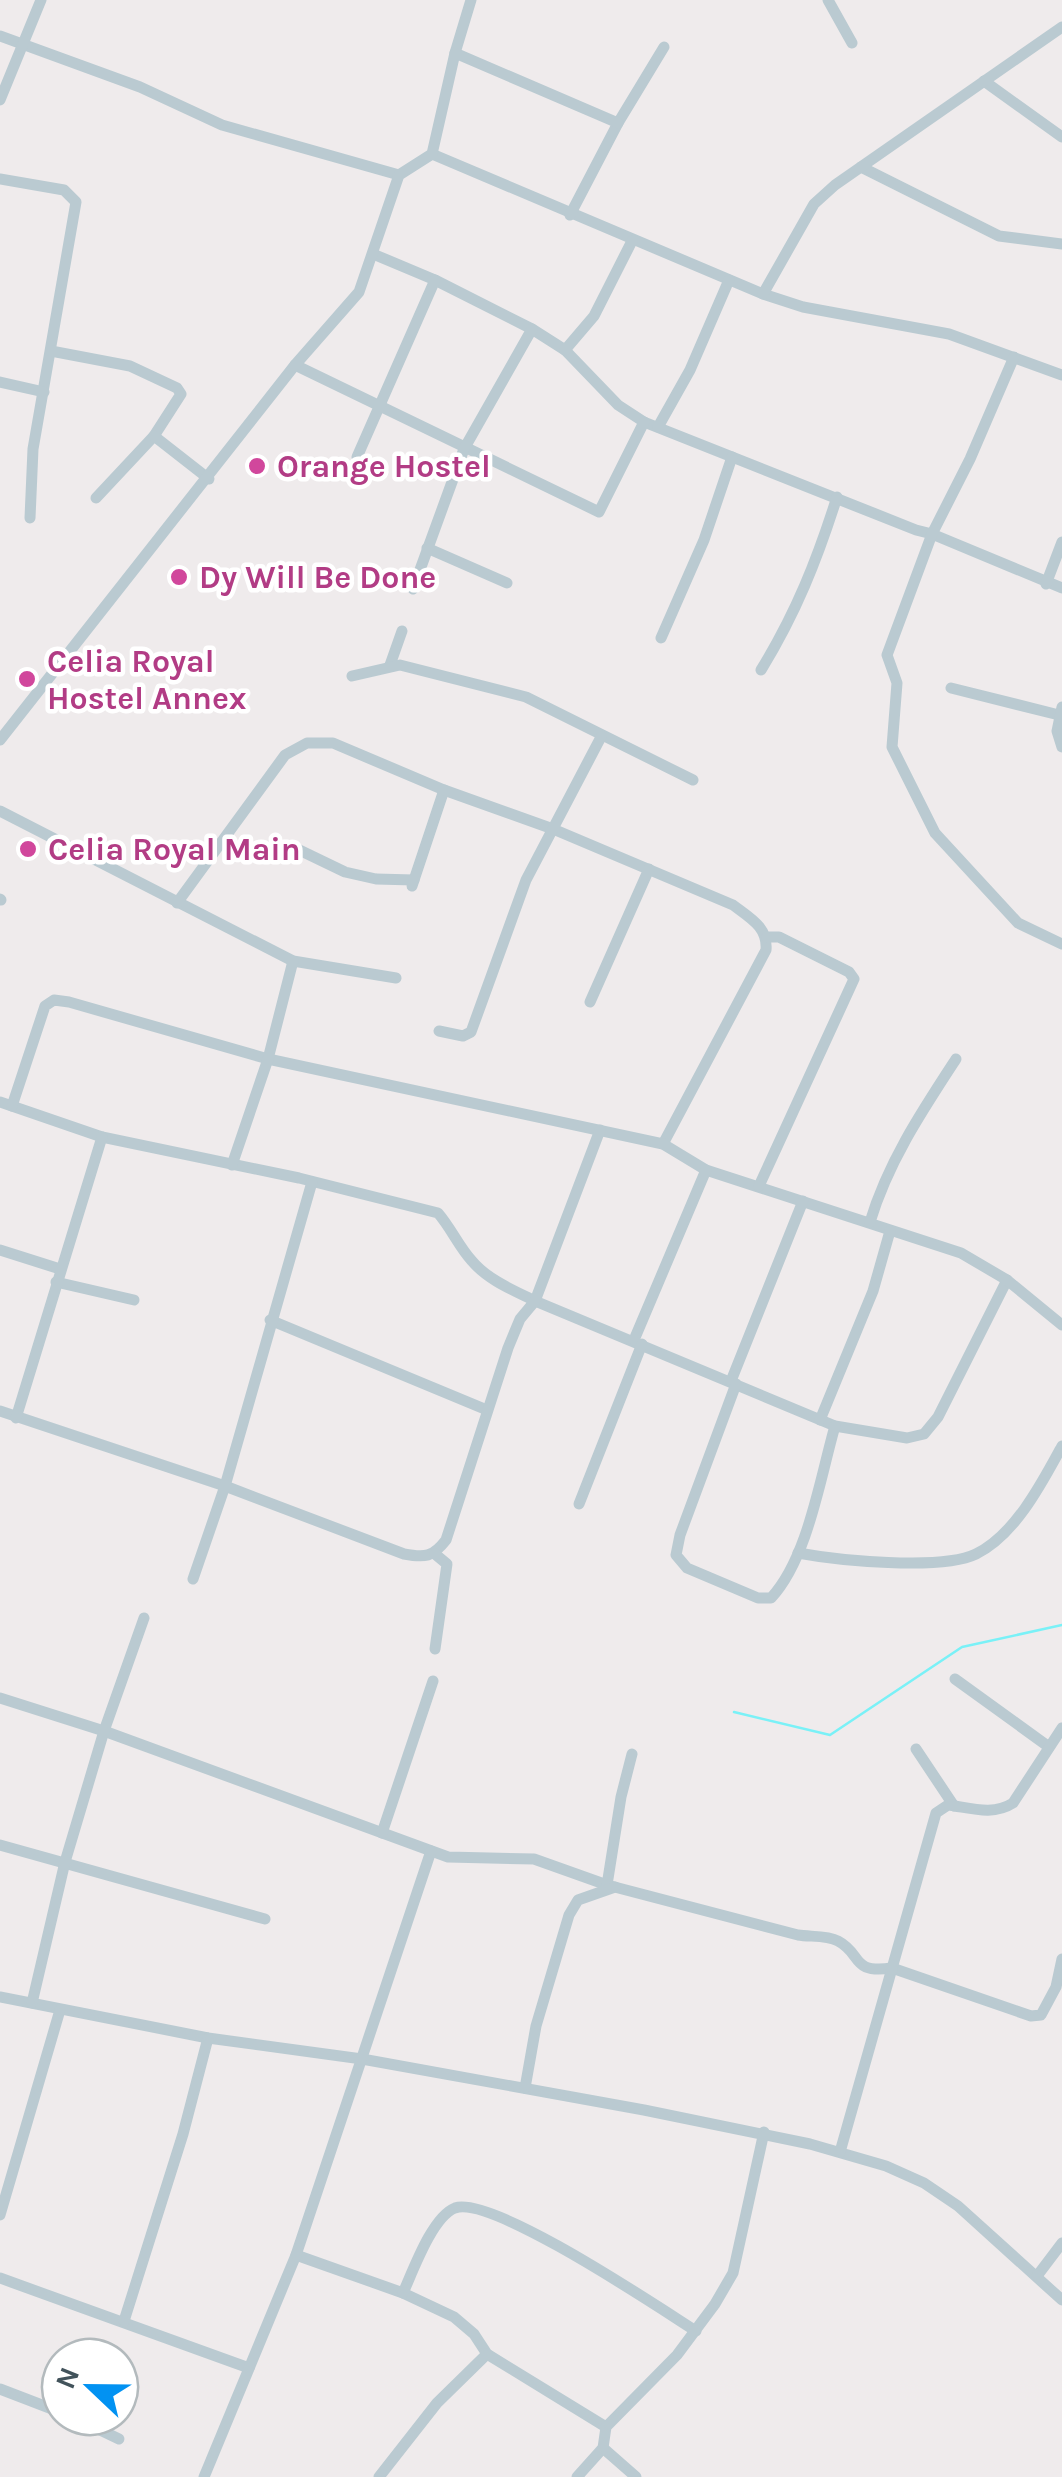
<svg xmlns="http://www.w3.org/2000/svg" width="1062" height="2477" viewBox="0 0 1062 2477" font-family="Karla,sans-serif">
<style>
.lines{fill:none;stroke-linecap:round;stroke-linejoin:round}
.stream{stroke:#7af1f7;stroke-width:2.5}
.minor{stroke:#bacad1;stroke-width:11}
.hotel-dot{fill:#d1479c;stroke:#fff;stroke-width:4}
.labels{text-anchor:middle;dominant-baseline:central;stroke-width:9;stroke-linejoin:round;paint-order:stroke}
.hotel-label{font-size:32px;font-weight:bold;fill:#b23c85;stroke:#fff;text-anchor:start}
</style>
<rect width="100%" height="100%" fill="#efebec"/>
<g class="lines">
<polyline class="stream" points="734,1712 830,1735 962,1647 1062,1625"/>
<g class="minor">
<polyline points="828,0 852,43"/>
<polyline points="0,36 140,87 222,125 399,175"/>
<polyline points="455,53 471,0"/>
<polyline points="984,81 1062,137"/>
<polyline points="0,100 41,0"/>
<polyline points="432,154 763,294 803,307 949,334 1062,375"/>
<polyline points="861,167 999,236 1062,244"/>
<polyline points="0,179 64,190 76,202 33,449 30,518"/>
<polyline points="570,215 618,123 664,47"/>
<polyline points="373,254 435,280 532,329 565,350 618,405 644,422 916,530 932,534 1062,588"/>
<polyline points="763,294 814,204 835,185 1062,27"/>
<polyline points="565,350 594,316 632,241"/>
<polyline points="51,351 130,366 177,388 181,394 154,436 96,498"/>
<polyline points="1014,357 970,459 932,534 887,655 897,683 892,747 935,833 1018,923 1062,944"/>
<polyline points="295,365 599,512 644,422"/>
<polyline points="0,382 44,392"/>
<polyline points="658,427 690,370 729,280"/>
<polyline points="154,436 209,479"/>
<polyline points="357,457 435,280"/>
<polyline points="427,548 507,583"/>
<polyline points="1046,584 1062,542"/>
<polyline points="413,589 464,449 532,329"/>
<polyline points="661,638 704,540 732,457"/>
<polyline points="390,665 402,631"/>
<path d="M761,670C796,613 817,560 837,497"/>
<polyline points="352,676 400,665 526,697 693,780"/>
<polyline points="951,688 1059,715"/>
<polyline points="1062,707 1057,731 1062,747"/>
<polyline points="0,740 295,365 359,292 399,175 432,154 455,53 618,123"/>
<polyline points="0,811 293,961 396,978"/>
<polyline points="291,846 345,872 376,879 414,880"/>
<polyline points="412,886 444,790"/>
<polyline points="0,899 1,900"/>
<path d="M177,903L285,755L307,743H333L444,790L553,829L733,905C750,918 768,927 766,950L663,1144"/>
<polyline points="590,1002 649,869"/>
<polyline points="439,1031 463,1036 471,1032 526,880 601,737"/>
<path d="M0,1102L102,1137L299,1178L438,1213C451,1228 459,1247 472,1261C488,1280 513,1290 535,1301L835,1426L907,1438L924,1434L938,1417L1007,1280"/>
<polyline points="12,1106 45,1006 54,1000 69,1002 268,1059 663,1144 706,1170 961,1253 1007,1280 1062,1325"/>
<polyline points="232,1165 268,1059 293,961"/>
<polyline points="759,1186 854,979 849,972 779,937 767,937"/>
<path d="M870,1222C888,1162 922,1111 956,1059"/>
<polyline points="0,1250 60,1269"/>
<polyline points="56,1282 134,1300"/>
<polyline points="270,1320 487,1410"/>
<polyline points="634,1340 706,1170"/>
<polyline points="731,1381 803,1201"/>
<path d="M736,1384L680,1535L676,1555L687,1568L758,1598H771C808,1558 820,1478 835,1426"/>
<path d="M0,1411L225,1486L404,1554C425,1558 433,1557 446,1540L508,1348L520,1319L535,1301L600,1130"/>
<polyline points="16,1418 102,1137"/>
<polyline points="820,1420 873,1291 890,1231"/>
<polyline points="579,1504 642,1344"/>
<path d="M798,1553C836,1560 941,1571 976,1554C1015,1535 1042,1483 1062,1446"/>
<polyline points="193,1579 225,1486 312,1182"/>
<polyline points="435,1649 447,1564 435,1554"/>
<polyline points="955,1679 1049,1747"/>
<path d="M0,1698L104,1731L448,1857L534,1859L607,1885L798,1935C810,1937 827,1935 838,1941C863,1954 850,1974 892,1968L1031,2016L1041,2015L1056,1987L1062,1959"/>
<polyline points="916,1749 954,1806"/>
<polyline points="382,1833 433,1681"/>
<polyline points="0,1845 265,1919"/>
<polyline points="607,1885 621,1797 632,1754"/>
<polyline points="0,1997 208,2038 362,2059 644,2110 810,2144 886,2166 924,2183 958,2206 1062,2300"/>
<polyline points="32,2003 65,1862 104,1731 144,1618"/>
<polyline points="525,2088 536,2026 569,1915 578,1900 615,1887"/>
<path d="M840,2152L936,1813L948,1805C971,1808 993,1816 1013,1803L1062,1728"/>
<polyline points="0,2215 60,2010"/>
<polyline points="296,2255 403,2293 454,2317 474,2334 487,2354 606,2427"/>
<polyline points="1037,2276 1062,2243"/>
<polyline points="0,2278 249,2368"/>
<path d="M403,2293C413,2271 432,2217 455,2208C492,2195 658,2307 696,2331"/>
<polyline points="124,2321 183,2134 208,2038"/>
<polyline points="0,2389 60,2412"/>
<polyline points="73,2417 119,2439"/>
<polyline points="603,2448 636,2477"/>
<polyline points="204,2477 296,2255 431,1851"/>
<polyline points="379,2477 437,2403 487,2354"/>
<polyline points="577,2477 603,2448 606,2427 677,2355 715,2304 733,2273 764,2132"/>
</g>
</g>
<g class="hotel-dot">
<circle cx="257" cy="466" r="10"/>
<circle cx="179" cy="577" r="10"/>
<circle cx="27" cy="679" r="10"/>
<circle cx="28" cy="849" r="10"/>
</g>
<g class="labels">
<g class="hotel-label">
<text x="277" y="466">Orange Hostel</text>
<text x="199" y="577">Dy Will Be Done</text>
<text x="47" y="661">Celia Royal<tspan x="47" dy="37">Hostel Annex</tspan></text>
<text x="48" y="849">Celia Royal Main</text>
</g>
</g>
<g transform="translate(90 2387) rotate(292)"><circle r="48" fill="#ffffff" stroke="#b3babd" stroke-width="2.5"/>
<path d="M0-8L18 38L0 25L-18 38Z" fill="#0292f2"/>
<text y="-15" font-size="28" font-weight="bold" text-anchor="middle" fill="#42535b">N</text>
</g>
</svg>
